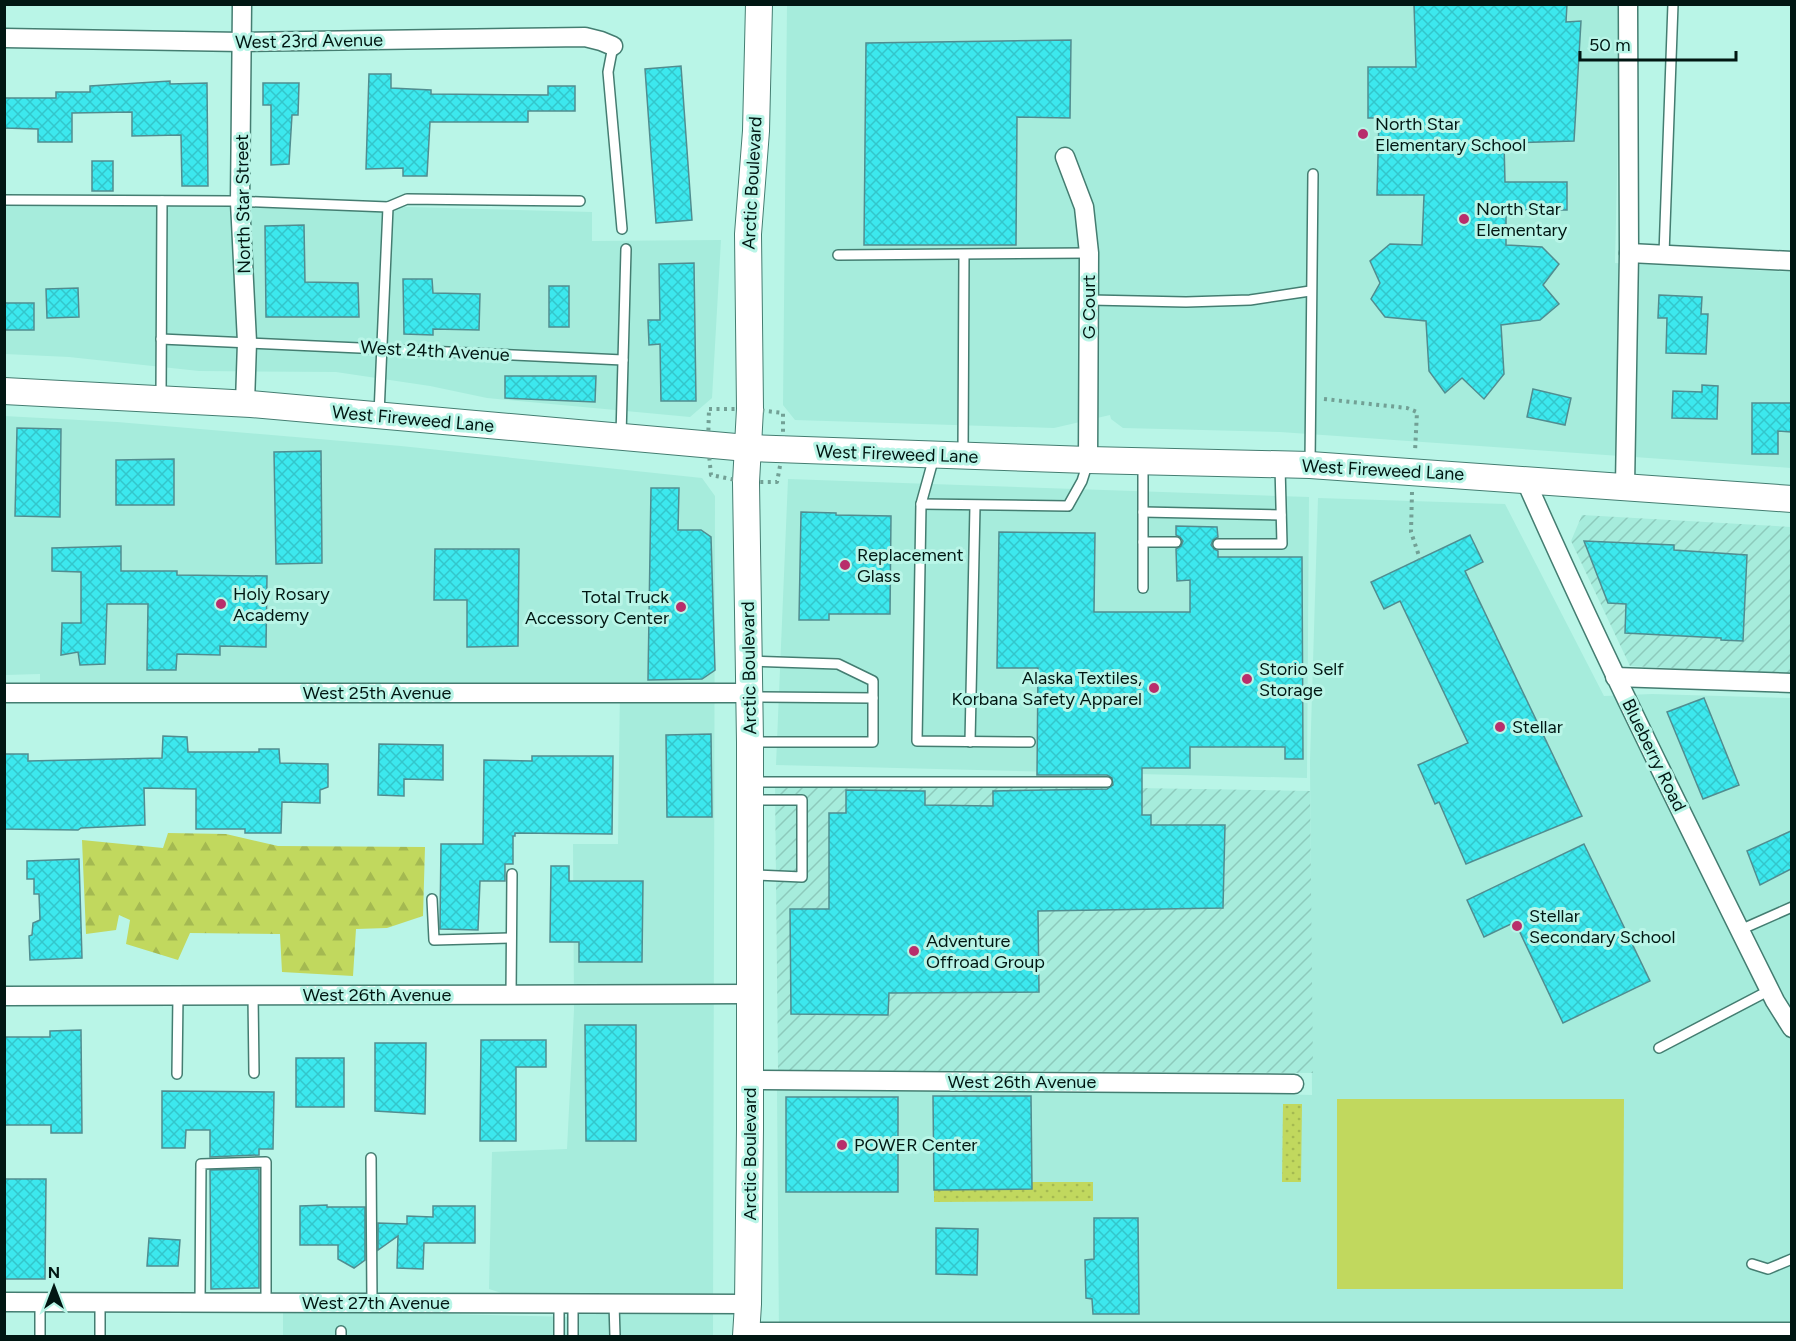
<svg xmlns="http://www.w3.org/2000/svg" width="1796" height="1341" viewBox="0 0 1796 1341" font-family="Figtree,sans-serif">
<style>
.built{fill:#a6ecdc}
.industrial{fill:url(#industrial-furrows)}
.forest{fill:url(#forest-firs)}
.garden{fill:url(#garden-dots)}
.pitch{fill:#c1d85e}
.building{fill:url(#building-cross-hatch);stroke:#518d90;stroke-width:1.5}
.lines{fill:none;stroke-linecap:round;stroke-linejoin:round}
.service-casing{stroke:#447d71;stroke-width:12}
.minor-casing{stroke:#447d71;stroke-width:21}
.secondary-casing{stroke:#447d71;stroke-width:28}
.path{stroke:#72a095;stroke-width:4;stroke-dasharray:3 4.5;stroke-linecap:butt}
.service{stroke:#fff;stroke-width:9}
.minor{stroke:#fff;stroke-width:18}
.secondary{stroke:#fff;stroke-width:26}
.poi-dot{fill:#b82e6b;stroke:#b9f5e7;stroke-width:2}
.labels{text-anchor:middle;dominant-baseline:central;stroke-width:6;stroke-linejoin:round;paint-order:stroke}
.street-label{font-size:18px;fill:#011713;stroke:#b9f5e7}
.poi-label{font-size:18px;fill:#011713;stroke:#b9f5e7;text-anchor:start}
</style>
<defs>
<pattern id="industrial-furrows" width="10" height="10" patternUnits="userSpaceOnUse" patternTransform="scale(1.5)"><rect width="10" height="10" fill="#a6ecdc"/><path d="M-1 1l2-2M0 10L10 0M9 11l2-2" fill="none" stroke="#8dcabc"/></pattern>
<pattern id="forest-firs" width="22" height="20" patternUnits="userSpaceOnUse" patternTransform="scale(1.5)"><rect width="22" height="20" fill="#c1d85e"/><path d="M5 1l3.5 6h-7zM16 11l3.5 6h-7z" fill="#a4b951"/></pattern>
<pattern id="garden-dots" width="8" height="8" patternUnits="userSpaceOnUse" patternTransform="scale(1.5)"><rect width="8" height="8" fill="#c1d85e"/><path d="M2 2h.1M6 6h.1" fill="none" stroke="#a4b951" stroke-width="1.8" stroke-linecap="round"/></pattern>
<pattern id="building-cross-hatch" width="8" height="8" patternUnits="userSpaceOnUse" patternTransform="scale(1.5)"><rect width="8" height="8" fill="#3ce8ee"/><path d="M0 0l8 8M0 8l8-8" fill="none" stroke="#33c6cb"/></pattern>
</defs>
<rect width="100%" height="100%" fill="#b9f5e7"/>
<g class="built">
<polygon points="787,5 1621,5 1615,263 1791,272 1791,468 1280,432 1123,428 1111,419 1110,415 1054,428 795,420 783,405"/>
<polygon points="5,201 333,205 592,212 592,241 721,240 712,398 690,417 487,398 430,386 336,372 199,371 69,357 5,354"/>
<polygon points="4,416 117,422 401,446 702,478 715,496 713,1336 283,1336 283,1310 575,1317 489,1289 492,1152 567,1149 574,1010 573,844 618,844 620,686 403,683 40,686 40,674 5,675"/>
<polygon points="788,479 1309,497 1307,778 776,765"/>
<polygon points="1318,498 1505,504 1604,696 1652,694 1791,698 1791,1336 779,1336 777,1089 1031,1089 1312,1095 1310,761"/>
</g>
<g class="industrial">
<polygon points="1582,515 1791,527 1791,675 1630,666 1571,541"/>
<polygon points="775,782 1310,791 1313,1073 778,1070"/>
</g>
<polygon class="forest" points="168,833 226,834 278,846 425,847 423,916 387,928 356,929 353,976 282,972 280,934 190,933 178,960 126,944 130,920 119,915 116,930 86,934 82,840 163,848"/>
<g class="garden">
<polygon points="1283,1104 1302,1104 1301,1182 1282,1182"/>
<polygon points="1032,1182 1093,1182 1093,1201 934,1202 934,1190 1031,1189"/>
</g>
<polygon class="pitch" points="1337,1099 1624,1099 1623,1289 1337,1289"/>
<g class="building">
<polygon points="1414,4 1567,4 1566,22 1581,21 1574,141 1504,143 1505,182 1567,182 1567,210 1506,210 1506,245 1542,247 1559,264 1543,285 1559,304 1540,320 1501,325 1504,374 1484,399 1462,378 1445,393 1429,371 1426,321 1385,317 1371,299 1380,283 1370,261 1390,244 1422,245 1424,195 1377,195 1379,118 1368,118 1368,67 1416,67"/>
<polygon points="1071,40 1070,118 1017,117 1016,245 864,245 866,43"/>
<polygon points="681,66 692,220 656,223 645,69"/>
<polygon points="369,74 391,74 391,88 431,90 431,94 548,95 548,86 575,86 575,111 528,111 528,122 430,122 427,176 403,176 403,168 366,169"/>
<polygon points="170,81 170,84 207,83 208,186 182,186 181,135 132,136 132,112 72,113 72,142 38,142 38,129 4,128 4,98 56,98 56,92 90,92 90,86"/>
<polygon points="263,83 299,83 298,115 292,115 289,164 271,165 271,105 263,105"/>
<rect x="92" y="161" width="21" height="30"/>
<polygon points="304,225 305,282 358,283 359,317 266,317 265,226"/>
<polygon points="694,263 696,401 661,401 660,344 649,345 648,320 660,320 659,264"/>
<polygon points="403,279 432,279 433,293 480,294 479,330 433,329 433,335 404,334"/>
<rect x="549" y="286" width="20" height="41"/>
<polygon points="78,288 79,317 47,318 46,289"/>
<polygon points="1659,295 1702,297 1701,314 1708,314 1706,354 1666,353 1667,318 1658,318"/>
<rect x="4" y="303" width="30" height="27"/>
<polygon points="505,376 596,376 595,402 505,398"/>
<polygon points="1702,385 1718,386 1717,419 1672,418 1673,391 1702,392"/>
<polygon points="1533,389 1571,398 1565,425 1527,417"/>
<polygon points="1752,403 1791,403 1791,432 1778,431 1778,454 1752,454"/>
<polygon points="17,428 61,429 60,517 15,516"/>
<polygon points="321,451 322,563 276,564 274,452"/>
<polygon points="174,459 174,505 116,505 116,460"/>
<polygon points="651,488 679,488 678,530 701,530 711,537 715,670 702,679 648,680"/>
<polygon points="801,512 836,513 836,515 891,516 890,614 829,614 829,620 799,620"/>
<polygon points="1176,526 1217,527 1218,537 1213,540 1211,545 1214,549 1218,551 1218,557 1302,557 1303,759 1285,759 1285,747 1190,747 1190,768 1142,768 1142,815 1151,815 1151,825 1225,825 1223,908 1038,911 1039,992 889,993 888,1015 791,1014 790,909 829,909 829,813 846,813 846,790 925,791 925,805 993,806 993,791 1107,789 1113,785 1112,778 1107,775 1037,775 1038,668 997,668 999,532 1095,533 1094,612 1190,612 1190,580 1177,581 1176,549 1181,546 1183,541 1180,537 1176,535"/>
<polygon points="1470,535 1483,562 1465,571 1582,816 1466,864 1439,802 1435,804 1418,765 1468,743 1400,601 1384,609 1371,582"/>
<polygon points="1584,541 1674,545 1674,550 1747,555 1743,641 1721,640 1721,638 1625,633 1626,604 1608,603"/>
<polygon points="121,546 121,571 177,571 177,575 267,576 266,647 220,646 220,655 177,654 176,670 147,670 148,604 107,604 105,664 80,665 78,652 61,655 62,623 81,623 81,572 52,571 52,548"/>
<polygon points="435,549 519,549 518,646 467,647 467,600 434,600"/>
<polygon points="1704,698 1739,785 1703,799 1667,712"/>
<polygon points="711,734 712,817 667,817 666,735"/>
<polygon points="163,736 187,737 188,752 259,752 259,749 279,749 280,763 328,764 328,787 320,790 320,803 282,802 281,833 245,833 245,829 196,829 196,789 144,788 145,825 81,828 78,830 4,829 4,754 28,754 28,761 162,758"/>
<polygon points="379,744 443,745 443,780 404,779 404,796 378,795"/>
<polygon points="532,756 613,756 612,834 515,833 515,836 513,836 513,864 505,864 505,881 480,881 478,930 440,929 441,844 483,844 484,760 532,761"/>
<polygon points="1791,831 1791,869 1760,885 1747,851"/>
<polygon points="1584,844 1650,981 1563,1023 1515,922 1484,937 1467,900"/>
<polygon points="79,859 82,958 30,960 29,936 32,935 33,923 40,920 39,894 34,894 34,879 27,879 27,861"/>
<polygon points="551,866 569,866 569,881 643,881 642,962 579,962 579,942 550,942"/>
<polygon points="585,1025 636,1025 636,1141 586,1141"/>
<polygon points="81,1030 82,1133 51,1133 51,1125 4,1125 4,1037 50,1037 50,1031"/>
<polygon points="481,1040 546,1040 546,1067 516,1067 516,1141 480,1141"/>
<polygon points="375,1043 426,1043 425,1114 375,1111"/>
<rect x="296" y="1058" width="48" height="49"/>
<polygon points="162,1091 274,1092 273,1149 259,1149 259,1155 210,1157 210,1130 186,1130 185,1148 162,1148"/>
<polygon points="933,1096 1031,1096 1032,1189 934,1190"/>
<rect x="786" y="1097" width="112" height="95"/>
<polygon points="259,1169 259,1288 211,1289 210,1170"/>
<polygon points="4,1179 46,1179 45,1279 4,1279"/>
<polygon points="327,1205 327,1207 365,1207 365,1260 354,1268 338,1259 338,1245 300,1245 300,1206"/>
<polygon points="433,1206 475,1206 475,1243 424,1243 423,1269 397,1268 398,1236 378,1250 378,1223 407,1224 407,1216 433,1217"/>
<polygon points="1094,1218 1138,1218 1139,1314 1093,1314 1092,1299 1086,1298 1085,1260 1094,1259"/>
<polygon points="936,1228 978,1229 977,1275 936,1274"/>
<polygon points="149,1238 180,1240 178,1266 147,1266"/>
</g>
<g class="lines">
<g class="service-casing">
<g id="service">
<polyline points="613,46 608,72 622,229"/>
<polyline points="4,200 232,201 388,207 407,199 580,201"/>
<polyline points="1664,254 1673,4"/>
<polyline points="838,255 1089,253"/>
<polyline points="1090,300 1186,302 1250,300 1310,291"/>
<polyline points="161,339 623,360"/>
<polyline points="161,397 162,201"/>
<polyline points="379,414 388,207"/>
<polyline points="621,436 626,249"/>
<polyline points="963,453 964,255"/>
<polyline points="934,457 921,504 917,741 1030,742"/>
<polyline points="1310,463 1313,174"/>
<polyline points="1143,464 1143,588"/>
<polyline points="921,504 1068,506 1082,481 1088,462"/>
<polyline points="1143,512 1281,515"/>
<polyline points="1143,542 1176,542"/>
<polyline points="1218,544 1282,544 1280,466"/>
<polyline points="750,661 838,664 873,681 873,742 752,742"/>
<polyline points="752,697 873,698"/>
<polyline points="970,742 975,506"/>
<polyline points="753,782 1107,782"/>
<polyline points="753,875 802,877 802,800 753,800"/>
<polyline points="432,899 434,940 511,938"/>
<polyline points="1740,930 1792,907"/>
<polyline points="253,995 254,1073"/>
<polyline points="511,995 512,874"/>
<polyline points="1659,1048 1770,990"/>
<polyline points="177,1074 178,995"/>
<polyline points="371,1158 372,1302"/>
<polyline points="1752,1264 1768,1269 1792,1259"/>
<polyline points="40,1302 40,1336"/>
<polyline points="200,1302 201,1164 266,1162 266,1302"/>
<polyline points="559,1303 559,1336"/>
<polyline points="614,1303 615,1336"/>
<polyline points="100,1336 100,1302"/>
<polyline points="341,1336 341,1331"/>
<polyline points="573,1336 573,1303"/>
</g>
</g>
<g class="minor-casing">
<g id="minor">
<polyline points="242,4 240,202 247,342 245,403"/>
<polyline points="4,38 242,42 585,37 601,41 613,46"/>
<polyline points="1065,157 1084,207 1089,253 1088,460"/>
<polyline points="1629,253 1792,261"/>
<path d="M1525,479C1603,656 1689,828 1775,1001L1792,1028"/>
<polyline points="1625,486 1629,253 1628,4"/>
<polyline points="1615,677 1792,683"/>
<polyline points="4,693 750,693"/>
<polyline points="4,996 750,994"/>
<polyline points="750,1080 1294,1084"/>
<polyline points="4,1302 748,1304"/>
<polyline points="747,1332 1792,1332"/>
</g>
</g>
<g class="secondary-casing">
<g id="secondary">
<polyline points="4,391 251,404 747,448 1088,460 1310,465 1792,499"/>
<polyline points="746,1336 748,1304 750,1129 750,742 746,482 750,409 748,234 756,131 759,4"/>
</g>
</g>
<g class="path">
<polyline points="1324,399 1407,408 1417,412 1415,452"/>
<polygon points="709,409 750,409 783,413 783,450 777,482 746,482 711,475 708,444"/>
<polyline points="1412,492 1411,532 1420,559"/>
</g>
<use href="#service" class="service"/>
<use href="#minor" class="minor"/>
<use href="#secondary" class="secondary"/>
</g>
<g class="poi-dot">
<circle cx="1363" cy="134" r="6"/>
<circle cx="1464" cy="219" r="6"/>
<circle cx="845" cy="565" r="6"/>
<circle cx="221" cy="604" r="6"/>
<circle cx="681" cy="607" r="6"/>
<circle cx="1247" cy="679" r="6"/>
<circle cx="1154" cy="688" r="6"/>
<circle cx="1500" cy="727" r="6"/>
<circle cx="1517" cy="926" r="6"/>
<circle cx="914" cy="951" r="6"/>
<circle cx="842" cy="1145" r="6"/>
</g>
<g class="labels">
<g class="street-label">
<text transform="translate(309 41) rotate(-1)">West 23rd Avenue</text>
<text transform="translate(752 183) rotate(-87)">Arctic Boulevard</text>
<text transform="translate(243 204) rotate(-91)">North Star Street</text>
<text transform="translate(1089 307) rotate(-90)">G Court</text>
<text transform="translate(435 351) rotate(3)">West 24th Avenue</text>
<text transform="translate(413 419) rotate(5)">West Fireweed Lane</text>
<text transform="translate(897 454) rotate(2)">West Fireweed Lane</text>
<text transform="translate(1383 470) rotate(3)">West Fireweed Lane</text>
<text transform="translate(749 668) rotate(-91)">Arctic Boulevard</text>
<text x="377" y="693">West 25th Avenue</text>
<text transform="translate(1654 755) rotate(64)">Blueberry Road</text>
<text x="377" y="995">West 26th Avenue</text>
<text x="1022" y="1082">West 26th Avenue</text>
<text transform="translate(750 1154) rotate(-90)">Arctic Boulevard</text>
<text x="376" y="1303">West 27th Avenue</text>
</g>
<g class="poi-label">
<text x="1375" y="124">North Star<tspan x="1375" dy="21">Elementary School</tspan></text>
<text x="1476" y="209">North Star<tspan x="1476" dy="21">Elementary</tspan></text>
<text x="857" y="555">Replacement<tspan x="857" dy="21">Glass</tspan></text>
<text x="233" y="594">Holy Rosary<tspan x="233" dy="21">Academy</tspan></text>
<text x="669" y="597" text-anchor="end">Total Truck<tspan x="669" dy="21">Accessory Center</tspan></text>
<text x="1259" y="669">Storio Self<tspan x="1259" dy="21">Storage</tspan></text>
<text x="1142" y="678" text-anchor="end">Alaska Textiles,<tspan x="1142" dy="21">Korbana Safety Apparel</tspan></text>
<text x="1512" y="727">Stellar</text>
<text x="1529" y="916">Stellar<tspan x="1529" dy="21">Secondary School</tspan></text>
<text x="926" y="941">Adventure<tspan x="926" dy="21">Offroad Group</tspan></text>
<text x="854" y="1145">POWER Center</text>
</g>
</g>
<rect width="1796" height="1341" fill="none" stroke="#011713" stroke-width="12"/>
<g transform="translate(54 1287)" stroke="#b9f5e7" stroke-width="4.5" paint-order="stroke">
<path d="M0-4.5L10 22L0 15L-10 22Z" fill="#011713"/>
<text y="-9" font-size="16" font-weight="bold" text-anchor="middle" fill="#011713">N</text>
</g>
<path d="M1580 51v9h156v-9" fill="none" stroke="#011713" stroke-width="3"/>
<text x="1589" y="51" font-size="18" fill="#011713" stroke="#b9f5e7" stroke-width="4.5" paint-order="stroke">50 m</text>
</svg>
